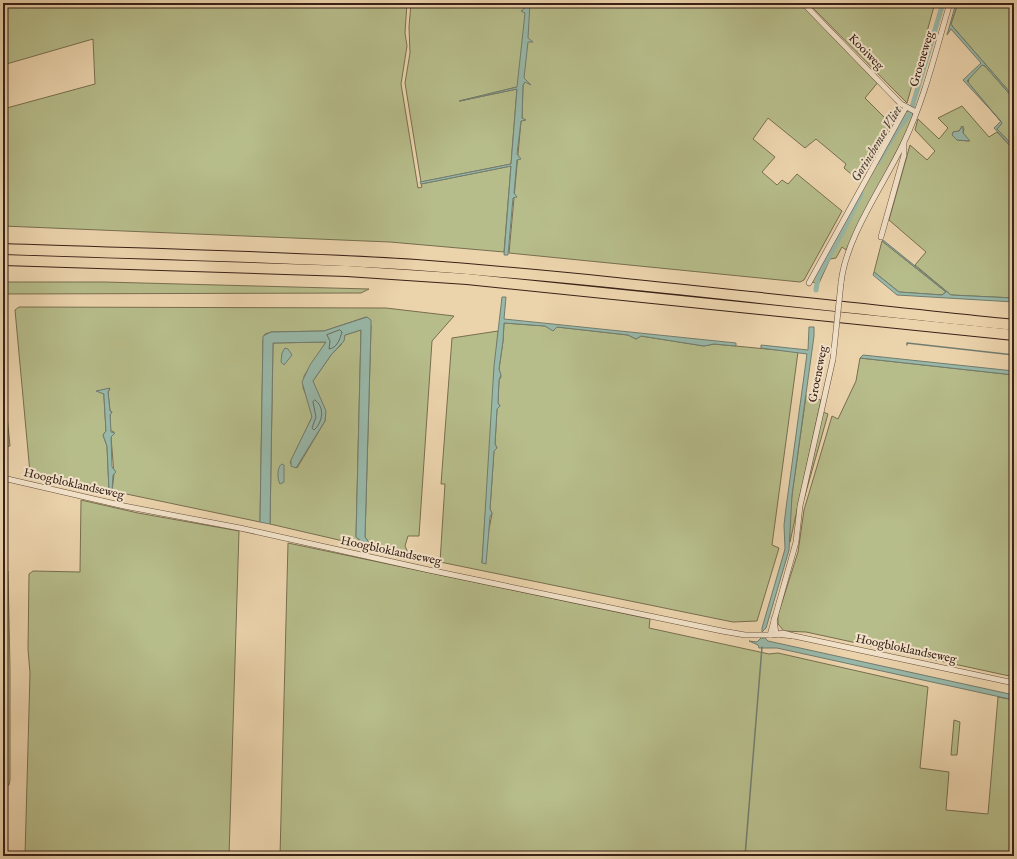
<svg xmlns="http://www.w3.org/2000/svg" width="1017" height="859" viewBox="0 0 1017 859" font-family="'IM FELL English',serif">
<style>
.green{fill:#b6bc8a;stroke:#786e50;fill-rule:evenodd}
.water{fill:#98b8a9;stroke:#727c6f}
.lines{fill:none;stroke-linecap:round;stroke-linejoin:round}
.shore{stroke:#686c60;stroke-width:1}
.stream{stroke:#727c6f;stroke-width:1.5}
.canal{stroke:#98b8a9;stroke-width:5}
.street-casing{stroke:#664e3c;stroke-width:6}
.highway-casing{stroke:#392117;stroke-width:12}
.street{stroke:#f2e2c9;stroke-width:5}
.highway{stroke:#ebd3ac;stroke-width:10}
.street-bridge-casing{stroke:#664e3c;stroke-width:6;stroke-linecap:butt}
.street-bridge{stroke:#f2e2c9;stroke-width:5}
.labels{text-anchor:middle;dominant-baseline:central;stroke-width:4;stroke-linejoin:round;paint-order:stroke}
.street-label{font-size:12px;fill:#392117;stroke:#f2e2c9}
.water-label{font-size:13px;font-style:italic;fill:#51473c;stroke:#f2e2c9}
</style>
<rect width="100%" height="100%" fill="#ebd3ac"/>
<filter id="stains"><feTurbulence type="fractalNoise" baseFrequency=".005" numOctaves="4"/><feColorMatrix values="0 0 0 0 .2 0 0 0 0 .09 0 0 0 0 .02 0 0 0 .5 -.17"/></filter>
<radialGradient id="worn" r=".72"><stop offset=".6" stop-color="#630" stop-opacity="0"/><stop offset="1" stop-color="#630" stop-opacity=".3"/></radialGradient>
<g class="green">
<polygon points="3,3 407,3 405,33 407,46 401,84 418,188 422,187 421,184 511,166 504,252 390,242 3,226 3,109 95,84 93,39 3,65"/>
<polygon points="411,3 802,3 879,81 865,98 891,124 858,180 844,168 846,164 816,139 805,148 768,118 753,139 775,157 762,172 777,185 782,180 788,184 797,174 842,211 804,280 800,282 509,253 521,121 525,120 522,118 523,85 525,82 522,78 521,86 460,101 517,89 511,164 421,182 405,83 410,53 409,27"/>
<polygon points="808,3 935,3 907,103"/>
<polygon points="958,3 1014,3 1014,97 953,27 951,24"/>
<polygon points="982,65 985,66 1014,99 1014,147 997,129 1002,123 968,83 969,78"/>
<path d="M962,106L989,137L997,132L1014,150V298L951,295L915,265L926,252L889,220L910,145L927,160L935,151L915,130L918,119L939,139L948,128L938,118ZM962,126L964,129L963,133L969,141L957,140L953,132L959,131Z"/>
<polygon points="907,111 913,114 913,116 907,131 846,250 842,247 836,258 830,259 819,283 811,282 905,112"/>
<polygon points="882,241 946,292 942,295 899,292 874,272"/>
<polygon points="3,282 104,282 369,289 361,293 3,294"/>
<polygon points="19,307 386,308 454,316 432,341 419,536 408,536 405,546 409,555 369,546 370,544 365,537 371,327 370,320 366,317 324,331 271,332 265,334 263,340 260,522 112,491 114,474 111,437 114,432 110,430 110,415 112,412 110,411 108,392 110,389 98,391 104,394 104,397 106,431 103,435 107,446 109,490 30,473 15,310"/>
<polygon points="504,323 545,326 553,330 557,327 628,335 636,339 641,336 704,346 714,344 798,352 772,545 779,548 757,621 733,622 718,619 440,562 445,484 441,484 452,338 498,331 482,563 492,514 490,509 494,450 497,448 495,444 497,409 500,406 498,403 499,380 501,377 499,369 503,341"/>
<path d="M361,330L356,537L369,547L270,524L273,343L326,342L304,376L303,388L310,404L312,417L290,463L297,468L325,421C328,406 315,396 313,381L331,355L341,345L345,335Z"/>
<polygon points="860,358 1014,375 1014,677 806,632 784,631 778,624 778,615 798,552 804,510 832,416 838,419 856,381"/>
<polygon points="3,375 10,446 3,447"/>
<polygon points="806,396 821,400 790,542 789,520 792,495"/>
<polygon points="823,412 828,414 804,499"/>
<polygon points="81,500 138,513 239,531 229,856 25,856 30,673 28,649 29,574 33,571 80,572"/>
<polygon points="288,543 650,619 649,628 769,654 778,653 928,687 920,768 949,772 946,810 988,814 998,697 1014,700 1014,856 280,856"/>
<polygon points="3,571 8,571 10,669 10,780 9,785 3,791"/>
<polygon points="954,720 960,722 957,755 951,755"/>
</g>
<g class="water">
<polygon points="526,3 530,3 528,38 533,42 528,42 524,78 531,85 525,82 523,85 522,118 526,120 521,121 517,154 521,159 517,160 514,193 517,197 513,198 508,255 504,255 511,166 421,184 420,182 511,164 517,89 459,101 517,87 525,13 521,11 526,7"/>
<polygon points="956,3 958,3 951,24 953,27 1014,97 1014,99 985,66 982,65 967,81 1002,123 997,129 1014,147 1014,150 994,128 1001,121 963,80 981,63 951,29 947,35"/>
<polygon points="963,126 963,133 970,141 957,140 952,135 953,132 959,131"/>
<polygon points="883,240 951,295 1014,298 1014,302 897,295 873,275 874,272 899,292 942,295 946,292 882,241"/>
<polygon points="502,297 506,297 504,319 736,343 736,346 714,344 704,346 641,336 636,339 628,335 557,327 553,331 545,326 504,323 503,341 499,369 501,375 499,380 498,403 500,406 497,409 495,444 497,448 494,451 490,509 492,513 490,517 486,564 482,563 494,366"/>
<polygon points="367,317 371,320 371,327 365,537 370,544 369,547 356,537 361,330 345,335 344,341 331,355 313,381 326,411 325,421 296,468 291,466 291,460 312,417 302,382 310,365 326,342 273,343 270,524 260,522 263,336 271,332 324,331"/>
<polygon points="809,327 814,327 814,336 792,495 789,550 766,628 762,632 762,628 785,549 784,525 786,508 807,354 761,348 761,345 808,350"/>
<polygon points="285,348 288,349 292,355 284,365 281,362 282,353"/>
<polygon points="863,355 1014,371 1014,375 860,358"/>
<polygon points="110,388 108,392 110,411 112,412 110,415 111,432 115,433 111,437 112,467 116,472 113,475 112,491 109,490 107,446 103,435 106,431 104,397 104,394 96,391"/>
<path d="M282,464L284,465V482L280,484C277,479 277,466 282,464Z"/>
<polygon points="761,638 765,638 768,641 1014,695 1014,700 777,648 759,648 758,645 749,641 757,642"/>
</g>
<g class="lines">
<g class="shore">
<path d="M340,330L342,332C340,339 337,348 329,349L330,341L327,335Z"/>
<path d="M315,400C325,407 323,422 314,430L312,428L316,417L313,402Z"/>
</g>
<g class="stream">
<polyline points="907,345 907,343 1014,355"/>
<polyline points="745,856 762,647"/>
</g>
<g class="canal">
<polyline points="878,162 897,130 910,114 943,3"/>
<polyline points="816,290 818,277 844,229 861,194"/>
</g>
<g class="street-casing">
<g id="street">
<polyline points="803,3 901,104 916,112"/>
<polyline points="881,237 904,155 904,143"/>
<polyline points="809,283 906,107"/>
<path d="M841,283C846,236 884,185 904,142C925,98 936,49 950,3"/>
<polyline points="3,478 124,506 240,528 429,570 722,631 745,635 773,635 783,633 794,636 1014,683"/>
<polyline points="774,619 776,634"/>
<polyline points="776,634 793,636"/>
<polyline points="770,635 796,542 800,506 833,359"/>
</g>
</g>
<g class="highway-casing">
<g id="highway">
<path d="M3,249C140,254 278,256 416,265C615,280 815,305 1014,325"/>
<polyline points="3,260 347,271 467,279 1014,335"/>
</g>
</g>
<use href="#street" class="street"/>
<use href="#highway" class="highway"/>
<g class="street-bridge-casing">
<polyline id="street-bridge" points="833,359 841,283"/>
</g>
<use href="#street-bridge" class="street-bridge"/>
</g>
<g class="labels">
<g class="street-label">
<text transform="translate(866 52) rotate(46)">Kooiweg</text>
<text transform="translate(922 59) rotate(-73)">Groeneweg</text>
<text transform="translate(818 374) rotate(-79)">Groeneweg</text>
<text transform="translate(74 484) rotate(13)">Hoogbloklandseweg</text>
<text transform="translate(391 551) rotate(12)">Hoogbloklandseweg</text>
<text transform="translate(906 649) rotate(12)">Hoogbloklandseweg</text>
</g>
<g class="water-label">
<text transform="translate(877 144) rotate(-59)">Gorinchemse Vliet</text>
</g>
</g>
<rect width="1017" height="859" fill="none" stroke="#ebd3ac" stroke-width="16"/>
<rect x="4" y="4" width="1009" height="851" fill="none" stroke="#392117" stroke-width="2"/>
<rect x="8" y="8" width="1001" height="843" fill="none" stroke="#392117"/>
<rect width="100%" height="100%" filter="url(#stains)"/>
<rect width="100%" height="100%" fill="url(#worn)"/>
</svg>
